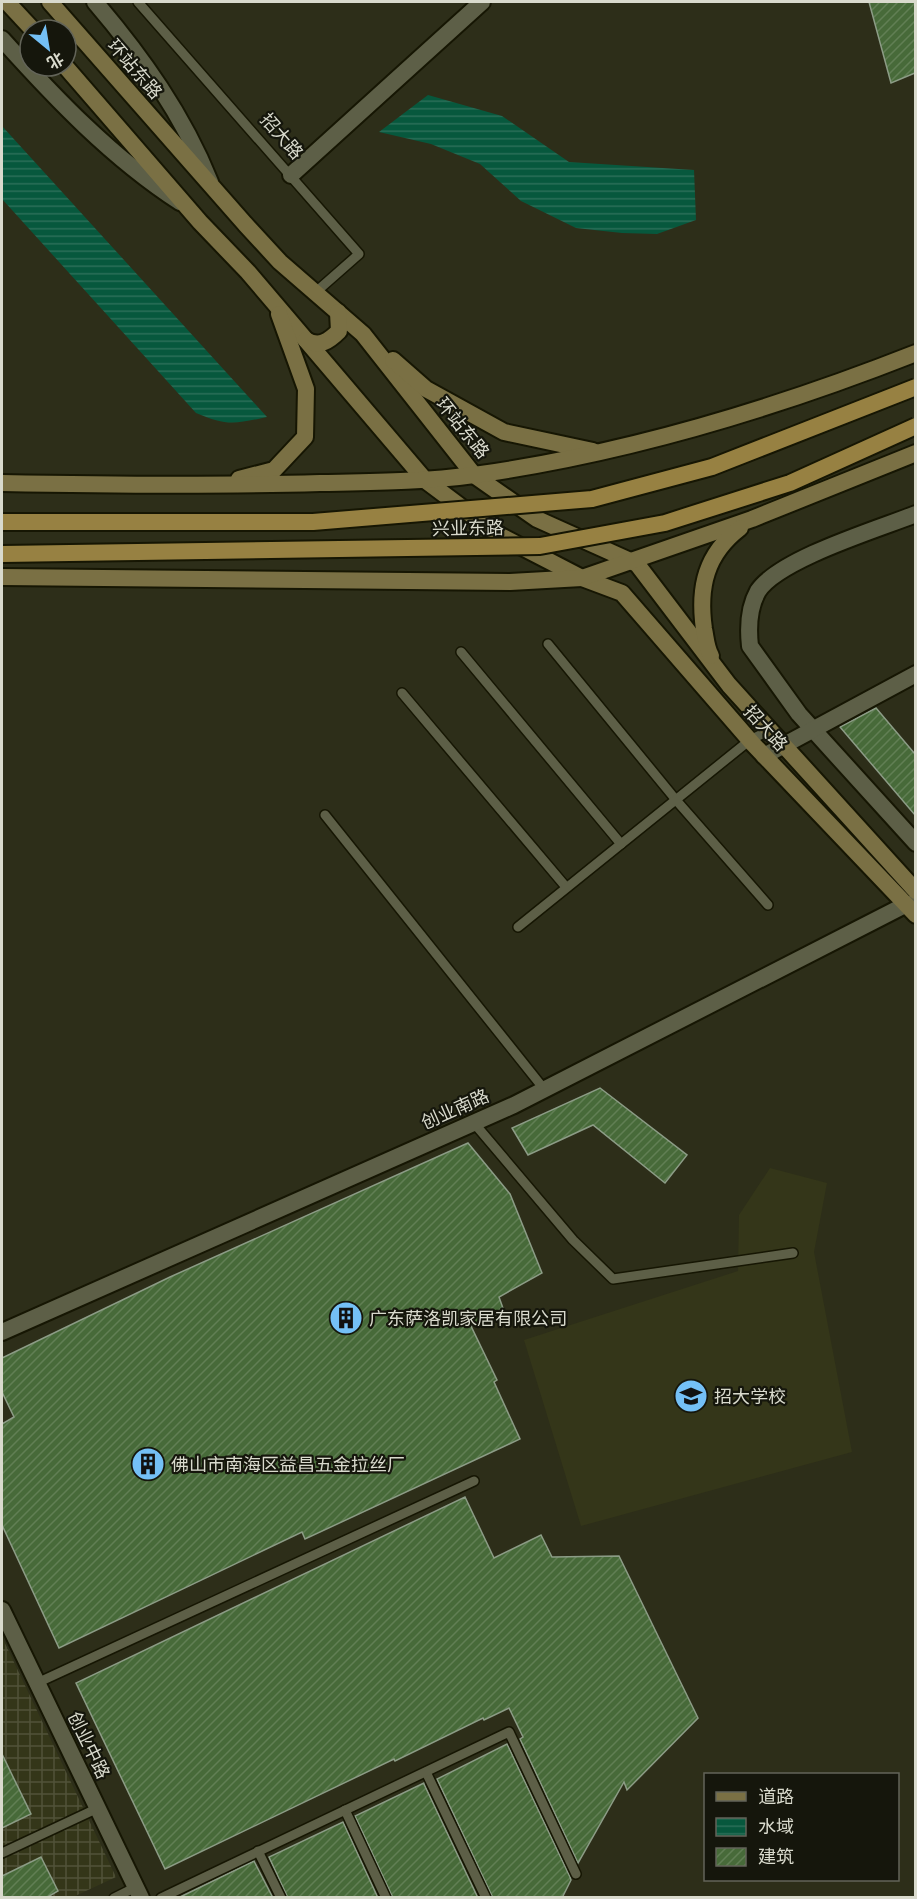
<svg xmlns="http://www.w3.org/2000/svg" width="917" height="1899" viewBox="0 0 917 1899" font-family="Roboto,'Noto Sans SC',sans-serif">
<style>
.built{fill:#343619}
.industrial{fill:url(#industrial-grid)}
.water{fill:url(#water-rules)}
.building{fill:url(#building-hatch);stroke:#8c9c86;stroke-width:1.5}
.lines{fill:none;stroke-linecap:round;stroke-linejoin:round}
.service-casing{stroke:#161603;stroke-width:12}
.minor-casing{stroke:#161603;stroke-width:20}
.tertiary-casing{stroke:#161603;stroke-width:20}
.secondary-casing{stroke:#161603;stroke-width:20}
.service{stroke:#5d5f47;stroke-width:9}
.minor{stroke:#5d5f47;stroke-width:16}
.tertiary{stroke:#5d5f47;stroke-width:16}
.secondary{stroke:#7a7044;stroke-width:16}
.primary-bridge-casing{stroke:#161603;stroke-width:20;stroke-linecap:butt}
.primary-bridge{stroke:#978142;stroke-width:16}
.labels{text-anchor:middle;dominant-baseline:central;stroke-width:4.5;stroke-linejoin:round;paint-order:stroke}
.street-label{font-size:18px;fill:#d9dacd;stroke:#15160c}
.poi-label{font-size:18px;fill:#d9dacd;stroke:#15160c;text-anchor:start}
</style>
<defs>
<pattern id="industrial-grid" width="8" height="8" patternUnits="userSpaceOnUse" patternTransform="scale(1.5)"><rect width="8" height="8" fill="#343619"/><path d="M0 4h8M4 0v8" fill="none" stroke="#515239"/></pattern>
<pattern id="water-rules" width="6" height="5" patternUnits="userSpaceOnUse" patternTransform="scale(1.5)"><rect width="6" height="5" fill="#07583d"/><path d="M0 2.5h6" fill="none" stroke="#2b6f58"/></pattern>
<pattern id="building-hatch" width="6" height="6" patternUnits="userSpaceOnUse" patternTransform="scale(1.5)"><rect width="6" height="6" fill="#476a39"/><path d="M-1 1l2-2M0 6l6-6M5 7l2-2" fill="none" stroke="#617f54"/></pattern>
</defs>
<rect width="100%" height="100%" fill="#2d2e19"/>
<polygon class="built" points="770,1168 827,1183 814,1252 852,1452 581,1526 524,1340 738,1271 739,1215"/>
<polygon class="industrial" points="2,1637 116,1877 73,1897 2,1897"/>
<g class="water">
<polygon points="428,95 502,116 569,162 694,170 696,220 657,234 622,233 576,228 521,201 480,164 431,144 379,132"/>
<path d="M2,126L267,417C235,424 226,426 196,413L2,199Z"/>
</g>
<g class="building">
<polygon points="869,2 915,2 915,73 891,83"/>
<polygon points="876,708 915,754 915,815 840,727"/>
<polygon points="600,1088 687,1155 665,1183 593,1125 528,1155 512,1128"/>
<polygon points="468,1143 510,1194 542,1273 499,1297 504,1311 471,1326 497,1380 494,1382 520,1439 305,1539 302,1532 59,1648 2,1525 2,1424 14,1417 2,1392 2,1358 170,1277"/>
<polygon points="465,1497 494,1558 541,1535 552,1557 619,1556 698,1718 627,1790 624,1782 578,1863 520,1739 523,1737 509,1708 484,1720 483,1718 395,1761 394,1759 165,1869 76,1683"/>
<polygon points="507,1744 570,1877 571,1880 562,1898 493,1898 437,1779"/>
<polygon points="2,1754 31,1814 2,1828"/>
<polygon points="424,1783 424,1784 478,1898 393,1898 355,1816"/>
<polygon points="343,1822 378,1898 288,1898 269,1857"/>
<polygon points="41,1857 58,1891 46,1898 2,1898 2,1876"/>
<polygon points="254,1861 273,1898 178,1898"/>
</g>
<g class="lines">
<g class="service-casing">
<g id="service">
<polyline points="138,2 359,254 317,291"/>
<polyline points="548,644 676,800 768,905"/>
<polyline points="461,652 621,844"/>
<polyline points="402,693 566,887"/>
<polyline points="325,815 544,1089"/>
<polyline points="518,927 750,740 770,730"/>
<polyline points="474,1123 573,1240 613,1279 793,1253"/>
<polyline points="37,1683 474,1481"/>
<polyline points="426,1772 486,1898"/>
<polyline points="345,1810 386,1898"/>
<polyline points="258,1851 281,1898"/>
<polyline points="2,1853 98,1808"/>
<polyline points="114,1898 136,1887"/>
<polyline points="161,1898 509,1732 576,1874"/>
</g>
</g>
<g class="minor-casing">
<g id="minor">
<polyline points="291,175 482,2"/>
<path d="M916,514C878,529 779,559 758,591C749,607 748,628 750,646L799,714L916,843"/>
<polyline points="764,756 916,674"/>
<polyline points="2,1332 514,1105 905,905 916,903"/>
</g>
</g>
<g class="tertiary-casing">
<g id="tertiary">
<path d="M95,2C142,57 183,115 210,182"/>
<path d="M2,39C55,98 112,158 180,202"/>
<polyline points="2,1610 141,1898"/>
</g>
</g>
<g class="secondary-casing">
<g id="secondary">
<polyline points="7,2 33,30"/>
<polyline points="50,2 245,224 280,262 363,334 474,475 537,519 637,564 729,685 916,891"/>
<polyline points="65,66 200,222 248,272 425,480 497,534 582,578 622,593 753,744 916,915"/>
<path d="M306,340C319,348 329,341 339,331L338,312"/>
<polyline points="393,360 426,389 504,432 593,451"/>
<polyline points="239,479 274,470 305,437 306,389 279,314"/>
<path d="M2,483C108,485 214,486 320,483C371,482 423,482 474,475C625,454 774,409 916,353"/>
<polyline points="2,577 510,582 582,578 752,519 916,453"/>
<path d="M711,656C706,647 706,638 704,629C698,587 706,554 740,528"/>
</g>
</g>
<use href="#service" class="service"/>
<use href="#minor" class="minor"/>
<use href="#tertiary" class="tertiary"/>
<use href="#secondary" class="secondary"/>
<g class="primary-bridge-casing">
<g id="primary-bridge">
<polyline points="2,522 313,522 592,499 712,467 916,387"/>
<polyline points="2,554 540,546 665,523 790,483 916,426"/>
</g>
</g>
<use href="#primary-bridge" class="primary-bridge"/>
</g>
<defs>
<g id="building-disc" transform="scale(1.725)"><circle r="9.5" fill="#74c0f6" stroke="#15160c"/><path d="M-4-6H4V6H1V3H-1V6H-4ZM-2.5-4.3h1.7v1.8h-1.7ZM.8-4.3h1.7v1.8H.8ZM-2.5-1h1.7V.8h-1.7ZM.8-1h1.7V.8H.8Z" fill="#111"/></g>
<g id="school-disc" transform="scale(1.725)"><circle r="9.5" fill="#74c0f6" stroke="#15160c"/><path d="M0-5L7-2L0 1L-7-2ZM-4 1L0 2.5L4 1V4Q0 6-4 4Z" fill="#111"/></g>
</defs>
<g fill-rule="evenodd">
<use href="#building-disc" x="346" y="1318"/>
<use href="#school-disc" x="691" y="1396"/>
<use href="#building-disc" x="148" y="1464"/>
</g>
<g class="labels">
<g class="street-label">
<text transform="translate(135 69) rotate(49)">环站东路</text>
<text transform="translate(282 136) rotate(49)">招大路</text>
<text transform="translate(463 428) rotate(51)">环站东路</text>
<text transform="translate(468 528) rotate(-1)">兴业东路</text>
<text transform="translate(766 728) rotate(48)">招大路</text>
<text transform="translate(455 1109) rotate(-24)">创业南路</text>
<text transform="translate(89 1745) rotate(64)">创业中路</text>
</g>
<g class="poi-label">
<text x="369" y="1318">广东萨洛凯家居有限公司</text>
<text x="714" y="1396">招大学校</text>
<text x="171" y="1464">佛山市南海区益昌五金拉丝厂</text>
</g>
</g>
<rect width="917" height="1899" fill="none" stroke="#d9dacd" stroke-width="6"/>
<rect x="704" y="1773" width="195" height="108" fill="#15160c" stroke="#636459" stroke-width="1.5"/>
<rect x="716" y="1792" width="30" height="9" fill="#7a7044" stroke="#636459" stroke-width="1.5"/>
<text x="758" y="1803" font-size="18" fill="#d9dacd">道路</text>
<rect x="716" y="1818" width="30" height="18" fill="url(#water-rules)" stroke="#636459" stroke-width="1.5"/>
<text x="758" y="1833" font-size="18" fill="#d9dacd">水域</text>
<rect x="716" y="1848" width="30" height="18" fill="url(#building-hatch)" stroke="#636459" stroke-width="1.5"/>
<text x="758" y="1863" font-size="18" fill="#d9dacd">建筑</text>
<g transform="translate(48 48) rotate(150)"><circle r="28" fill="#15160c" stroke="#636459" stroke-width="1.5"/>
<path d="M0-4.5L10 22L0 15L-10 22Z" fill="#74c0f6"/>
<text y="-9" font-size="16" font-weight="bold" text-anchor="middle" fill="#d9dacd">北</text>
</g>
</svg>
